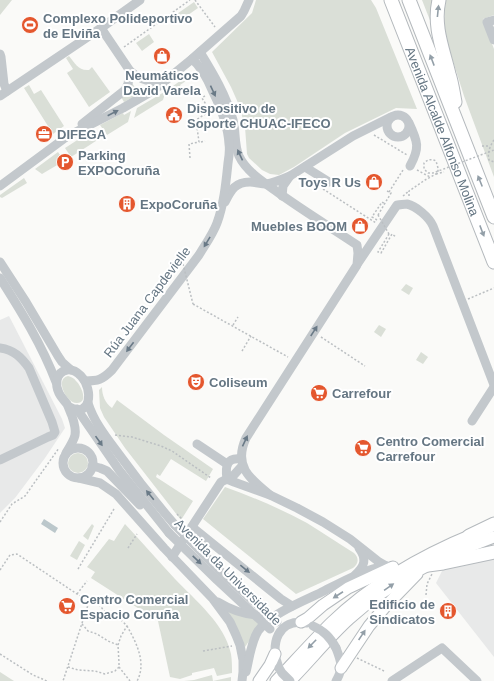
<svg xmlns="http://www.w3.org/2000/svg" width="494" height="681" viewBox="0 0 494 681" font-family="Arial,sans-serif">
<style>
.built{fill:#e8e9e9}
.green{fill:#dadfd7}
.water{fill:#bbc7cb}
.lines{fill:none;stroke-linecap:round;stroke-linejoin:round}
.major-casing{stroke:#b5babe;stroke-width:13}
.highway-casing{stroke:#b4b9bd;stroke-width:15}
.path{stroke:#bbbfc2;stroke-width:1.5;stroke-dasharray:2 2;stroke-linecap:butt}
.minor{stroke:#c3c8cc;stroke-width:9}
.major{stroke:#fff;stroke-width:11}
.highway{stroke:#fff;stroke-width:13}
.path-bridge{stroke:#bbbfc2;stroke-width:1.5;stroke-dasharray:2 2;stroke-linecap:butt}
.minor-bridge{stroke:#c3c8cc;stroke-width:9}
.oneway{fill:#939fa8}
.oneway2{fill:#6a7a87}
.labels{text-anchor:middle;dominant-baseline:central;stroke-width:4;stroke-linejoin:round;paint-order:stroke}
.poi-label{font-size:13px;font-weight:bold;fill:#657683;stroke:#fff;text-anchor:start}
.street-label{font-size:13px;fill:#657683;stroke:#fff}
</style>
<rect width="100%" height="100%" fill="#fafaf8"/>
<g class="built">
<polygon points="9,316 62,419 65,428 45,458 15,498 0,513 0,320"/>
<polygon points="494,557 494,657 436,583 443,569"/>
</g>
<g class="green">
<polygon points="0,0 12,0 0,15"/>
<polygon points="256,0 371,0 376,8 417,109 396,108 345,133 294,167 279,175 270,174 262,170 249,158 247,154 245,127 239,105 231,87 212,52 252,13"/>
<polygon points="422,0 437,0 433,28"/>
<polygon points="446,0 494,0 494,15 483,19 494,49 494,177 464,96 447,42 444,24 445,7"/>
<polygon points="194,2 198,8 178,22 174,16"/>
<polygon points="149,34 154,42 142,51 136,43"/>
<path d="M69,56C75,63 78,71 89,70L92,67L110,92L89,107L67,73L73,69L66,58Z"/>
<polygon points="187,76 189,79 180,85 182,89 169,96 173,86"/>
<polygon points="132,83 134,86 145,91 124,102 121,97"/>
<polygon points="29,85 34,94 41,90 64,126 53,134 24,88"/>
<polygon points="166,91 163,100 134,118 137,108"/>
<polygon points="131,111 128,122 107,135 100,125 123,113 124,115"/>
<polygon points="93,130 99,139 71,157 65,148"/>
<polygon points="58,152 64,161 42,174 35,169"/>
<polygon points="24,178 27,183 2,198 0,197 0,195"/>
<polygon points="406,284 413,288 409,295 401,290"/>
<polygon points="379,325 386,329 381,337 374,332"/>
<polygon points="421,352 428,357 423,364 416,360"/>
<path d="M68,376C71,377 74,378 76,381C81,385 89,403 77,403C67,404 54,379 68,376Z"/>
<path d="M102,387C102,395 105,403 112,408L117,400L164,435L213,469L206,481L171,459L160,476L157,474L156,477L193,501L181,520L125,448L104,417L100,408L99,390Z"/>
<circle cx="78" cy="463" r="10"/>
<path d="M225,487C253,497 281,509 307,523C323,533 338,543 354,553C359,558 359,563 353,568L296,594L203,519Z"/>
<polygon points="92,524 94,526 88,540 83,536"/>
<path d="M125,524C142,542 158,561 175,579C195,600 225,624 231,654C232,660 232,667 232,673L217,676L214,668L192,673V675L180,679L170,677L158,621L91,578L95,572L87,567L109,539L114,541Z"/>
<polygon points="79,541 85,545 77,560 70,556"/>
<polygon points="226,610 251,617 265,618 245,647"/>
<polygon points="0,672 14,681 0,681"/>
<polygon points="212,675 213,681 231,677 231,681 184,681 194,680"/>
</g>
<polygon class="water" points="44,519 58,528 55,533 41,524"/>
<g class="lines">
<g class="major-casing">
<g id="major">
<polyline points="301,622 308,618 323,605 348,588 393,567"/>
<polyline points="341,668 369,626 385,607 417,574"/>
<polyline points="259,681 270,665 275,654"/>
<path d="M276,681C294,662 312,642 331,623C372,583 422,555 476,533"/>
<path d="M290,681C310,661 328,638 349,619C392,580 440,557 494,537"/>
</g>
</g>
<g class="highway-casing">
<g id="highway">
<path id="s1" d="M391,0L494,262"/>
<polyline points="409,0 494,217"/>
<path d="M439,0C433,26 443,49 449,74C452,83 453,92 455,102"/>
<polyline points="469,536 494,524"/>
<polyline points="428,565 443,563 494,552"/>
</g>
</g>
<g class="path">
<polyline points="195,0 215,27"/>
<polyline points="124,47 190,0"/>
<polyline points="374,135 407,155"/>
<path d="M494,140C490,146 487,153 489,160L494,162"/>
<polyline points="201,142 205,141"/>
<polyline points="482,146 490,146"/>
<polyline points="190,158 189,144 199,142 196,120 210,111 202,98 206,95"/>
<polyline points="417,170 430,177"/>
<polyline points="436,174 444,172"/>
<polyline points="323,189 376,223"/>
<polyline points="389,192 403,170"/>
<polyline points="403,196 409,191"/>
<polyline points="409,196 409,191 425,180 436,174 438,172 438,168"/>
<polyline points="378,215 391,193 387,191"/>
<polyline points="377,220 372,217 382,202 385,204"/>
<polyline points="389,234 378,252 381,253 392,234 396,237"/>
<polyline points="468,299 494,288"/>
<polyline points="193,304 288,357"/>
<polyline points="233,325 238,317"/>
<polyline points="321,337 365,366"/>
<polyline points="242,351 251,336"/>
<polyline points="115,435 132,437 161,446 172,451 211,478"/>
<polyline points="177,514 184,521"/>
<polyline points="0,522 12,504 25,496 59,448"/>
<polyline points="128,548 137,534"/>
<polyline points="78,569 114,509"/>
<polyline points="0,570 10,555 17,554 89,602 63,681"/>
<polyline points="77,594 87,581"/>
<polyline points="426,595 427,584 432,574"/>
<polyline points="82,624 88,631 97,634 108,641 118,645"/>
<path d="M127,626C136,642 147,663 137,681"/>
<polyline points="203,651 232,646"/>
<polyline points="0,654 33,675 47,681"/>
<polyline points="357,658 384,671"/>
<path d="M68,667L78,670L95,671L105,674L115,671L119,667V663L118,645L121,636L127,626C124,623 120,618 115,616C109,615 114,618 109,615C100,610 102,601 89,602"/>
<polyline points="119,667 130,681"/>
</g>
<g class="minor">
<polyline points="494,20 487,22 494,40"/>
<path d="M101,28L130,71C141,80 151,84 165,78"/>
<path d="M200,52C213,73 226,95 233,120C236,131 234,145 239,156C246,171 263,182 276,191C302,210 330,227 357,245L358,253L357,265L246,438C233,466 250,479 270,495"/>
<polyline points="0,54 1,57 4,84 7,91"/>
<polyline points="0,96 101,28 140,0"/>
<circle cx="398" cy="126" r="11"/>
<path d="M409,123C418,142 420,148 410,166"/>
<polyline points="82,124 125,90 128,84 130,71"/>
<polyline points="66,137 123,108 154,90 192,59 241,16 244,11 249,0"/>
<polyline points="305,167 329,182"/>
<polyline points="0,186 69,135"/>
<polyline points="282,196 283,186 290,176 353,136 391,117"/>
<path d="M225,202C231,190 235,182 250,182C255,182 261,184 266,184C274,183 283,179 290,176"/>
<polyline points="0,262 26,302 58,356 62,362 71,370"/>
<path d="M358,263L397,205C400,205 404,204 407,204C416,206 429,217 433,226L494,385"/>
<path d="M0,278C21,311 42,345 56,382"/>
<path d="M0,348C14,350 21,357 29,368L52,422L55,432L53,435L48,437L0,460"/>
<path d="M85,381C98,381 102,380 112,370L199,255C205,245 213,234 217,223C224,204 226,182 228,163C229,157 230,150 229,144C228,126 221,108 213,92C208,80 202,67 192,59"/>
<path d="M88,403C94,422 106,437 118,453C136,478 155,502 175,525"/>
<polyline points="77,409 119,470 169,533"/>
<polyline points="472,421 494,387"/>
<polyline points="197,444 227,464"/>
<circle cx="78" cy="463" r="15"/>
<path d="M66,453C76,437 78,434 72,416C70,412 69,408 67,404C61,397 55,390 57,380C58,374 62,371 67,370C73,369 77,372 81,376C94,390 91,420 68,406"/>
<path d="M241,459C227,457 225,466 227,479L233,476L242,466"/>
<polyline points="92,466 100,468 107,471 140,505"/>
<polyline points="79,478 100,483 116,494 164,548 213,599 230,622 236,635 240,645 243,660 243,672 242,681"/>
<polyline points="192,527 281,599 292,606"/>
<polyline points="172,557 221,482 227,479 234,482 270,495 297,508 323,522 350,539 379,562 386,566"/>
<path d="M355,575C365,566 367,559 359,548"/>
<path d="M218,602C231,610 244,615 260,615"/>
<path d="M336,648C341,661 344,668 336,681"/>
<path d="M279,668C269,645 278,617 307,623"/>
<path d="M246,672C249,660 251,642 258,631C269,615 301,602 320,593C340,583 364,569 387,566"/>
<polyline points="392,681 442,648 477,681"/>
</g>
<use href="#major" class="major"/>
<use href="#highway" class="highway"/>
<g class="path-bridge">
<path d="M438,168L436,161C432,159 428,159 424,163V169L428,173H433L494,150"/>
<polyline points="378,215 389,234"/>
<polyline points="182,260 193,304"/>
</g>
<g class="minor-bridge">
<polyline points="175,525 224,575 277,622"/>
<polyline points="169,533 217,580 270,629"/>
<path d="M313,626C324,631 330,637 336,648"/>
<polyline points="279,668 282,673 290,681"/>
</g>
</g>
<defs><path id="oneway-solid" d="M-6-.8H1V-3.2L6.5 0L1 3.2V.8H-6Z"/></defs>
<g class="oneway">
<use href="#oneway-solid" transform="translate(438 11) rotate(-84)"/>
<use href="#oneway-solid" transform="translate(432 60) rotate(-111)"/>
<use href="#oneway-solid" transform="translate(480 181) rotate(-112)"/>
<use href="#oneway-solid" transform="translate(482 231) rotate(69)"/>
<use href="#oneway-solid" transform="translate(389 587) rotate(-35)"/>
<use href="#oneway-solid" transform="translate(338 595) rotate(147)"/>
<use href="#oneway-solid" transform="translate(362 635) rotate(-56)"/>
<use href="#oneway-solid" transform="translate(312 644) rotate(134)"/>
</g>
<g class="oneway2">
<use href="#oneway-solid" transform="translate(213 91) rotate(65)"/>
<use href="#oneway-solid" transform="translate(113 113) rotate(-27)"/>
<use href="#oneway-solid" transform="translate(240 155) rotate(-115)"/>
<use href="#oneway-solid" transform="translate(207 242) rotate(121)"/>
<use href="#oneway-solid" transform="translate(314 331) rotate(-57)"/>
<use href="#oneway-solid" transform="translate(130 347) rotate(127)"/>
<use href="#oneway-solid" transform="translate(99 441) rotate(55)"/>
<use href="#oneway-solid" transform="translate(245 441) rotate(-65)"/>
<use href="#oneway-solid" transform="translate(150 495) rotate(-129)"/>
<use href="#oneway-solid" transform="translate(197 560) rotate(44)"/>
<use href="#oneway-solid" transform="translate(245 569) rotate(39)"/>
</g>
<defs>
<g id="stadium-disc" transform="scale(0.9)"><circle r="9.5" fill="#e4572e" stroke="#fff"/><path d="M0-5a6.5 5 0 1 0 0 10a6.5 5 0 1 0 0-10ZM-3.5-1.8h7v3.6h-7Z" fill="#fff"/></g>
<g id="shop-disc" transform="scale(0.9)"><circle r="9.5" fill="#e4572e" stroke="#fff"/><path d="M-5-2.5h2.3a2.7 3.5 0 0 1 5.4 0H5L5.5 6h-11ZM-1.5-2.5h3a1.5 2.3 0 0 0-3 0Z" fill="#fff"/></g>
<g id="civic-disc" transform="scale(0.9)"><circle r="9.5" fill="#e4572e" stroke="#fff"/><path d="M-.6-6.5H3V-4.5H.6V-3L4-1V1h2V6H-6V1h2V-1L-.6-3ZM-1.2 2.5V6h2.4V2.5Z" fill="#fff"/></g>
<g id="office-disc" transform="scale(0.9)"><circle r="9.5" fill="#e4572e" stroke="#fff"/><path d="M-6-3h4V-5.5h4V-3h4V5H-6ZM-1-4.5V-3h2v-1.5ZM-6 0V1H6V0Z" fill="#fff"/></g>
<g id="parking-disc" transform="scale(0.9)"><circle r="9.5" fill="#e4572e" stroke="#fff"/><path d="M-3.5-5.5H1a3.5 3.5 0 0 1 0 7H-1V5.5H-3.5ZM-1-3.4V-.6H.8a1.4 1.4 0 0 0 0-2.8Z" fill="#fff"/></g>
<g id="building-disc" transform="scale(0.9)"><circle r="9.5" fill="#e4572e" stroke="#fff"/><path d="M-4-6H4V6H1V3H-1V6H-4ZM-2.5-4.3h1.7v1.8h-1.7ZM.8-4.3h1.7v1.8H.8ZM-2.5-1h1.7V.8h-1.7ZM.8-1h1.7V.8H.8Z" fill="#fff"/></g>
<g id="theatre-disc" transform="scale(0.9)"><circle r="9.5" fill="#e4572e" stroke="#fff"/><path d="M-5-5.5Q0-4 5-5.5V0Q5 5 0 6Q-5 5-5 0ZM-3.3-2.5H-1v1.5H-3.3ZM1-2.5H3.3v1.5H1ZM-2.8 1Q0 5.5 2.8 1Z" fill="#fff"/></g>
<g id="supermarket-disc" transform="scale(0.9)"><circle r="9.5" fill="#e4572e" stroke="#fff"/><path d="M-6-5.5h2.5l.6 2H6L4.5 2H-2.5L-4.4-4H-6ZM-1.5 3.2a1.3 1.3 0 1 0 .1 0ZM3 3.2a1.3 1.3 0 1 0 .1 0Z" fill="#fff"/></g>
</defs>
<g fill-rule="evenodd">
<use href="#stadium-disc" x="30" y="25"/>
<use href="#shop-disc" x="162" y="56"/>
<use href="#civic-disc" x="174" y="115"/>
<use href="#office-disc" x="44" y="134"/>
<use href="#parking-disc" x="65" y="162"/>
<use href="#shop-disc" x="374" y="182"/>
<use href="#building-disc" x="127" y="204"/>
<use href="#shop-disc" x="360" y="226"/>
<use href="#theatre-disc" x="196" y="382"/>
<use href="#supermarket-disc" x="319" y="393"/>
<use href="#supermarket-disc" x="363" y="448"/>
<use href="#supermarket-disc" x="67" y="606"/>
<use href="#building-disc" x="448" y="611"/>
</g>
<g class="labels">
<g class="poi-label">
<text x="43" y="18">Complexo Polideportivo<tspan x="43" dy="15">de Elviña</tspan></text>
<text x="162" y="75" text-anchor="middle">Neumáticos<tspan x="162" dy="15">David Varela</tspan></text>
<text x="187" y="108">Dispositivo de<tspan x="187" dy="15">Soporte CHUAC-IFECO</tspan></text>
<text x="57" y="134">DIFEGA</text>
<text x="78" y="155">Parking<tspan x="78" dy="15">EXPOCoruña</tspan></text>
<text x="361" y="182" text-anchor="end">Toys R Us</text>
<text x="140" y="204">ExpoCoruña</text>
<text x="347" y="226" text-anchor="end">Muebles BOOM</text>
<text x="209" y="382">Coliseum</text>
<text x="332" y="393">Carrefour</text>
<text x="376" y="441">Centro Comercial<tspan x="376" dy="15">Carrefour</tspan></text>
<text x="80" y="599">Centro Comercial<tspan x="80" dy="15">Espacio Coruña</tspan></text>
<text x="435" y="604" text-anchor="end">Edificio de<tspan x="435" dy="15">Sindicatos</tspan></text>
</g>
<g class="street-label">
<text stroke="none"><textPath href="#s1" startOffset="141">Avenida Alcalde Alfonso Molina</textPath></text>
<text transform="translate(147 302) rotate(-53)">Rúa Juana Capdevielle</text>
<text transform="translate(228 572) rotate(45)">Avenida da Universidade</text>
</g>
</g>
</svg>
